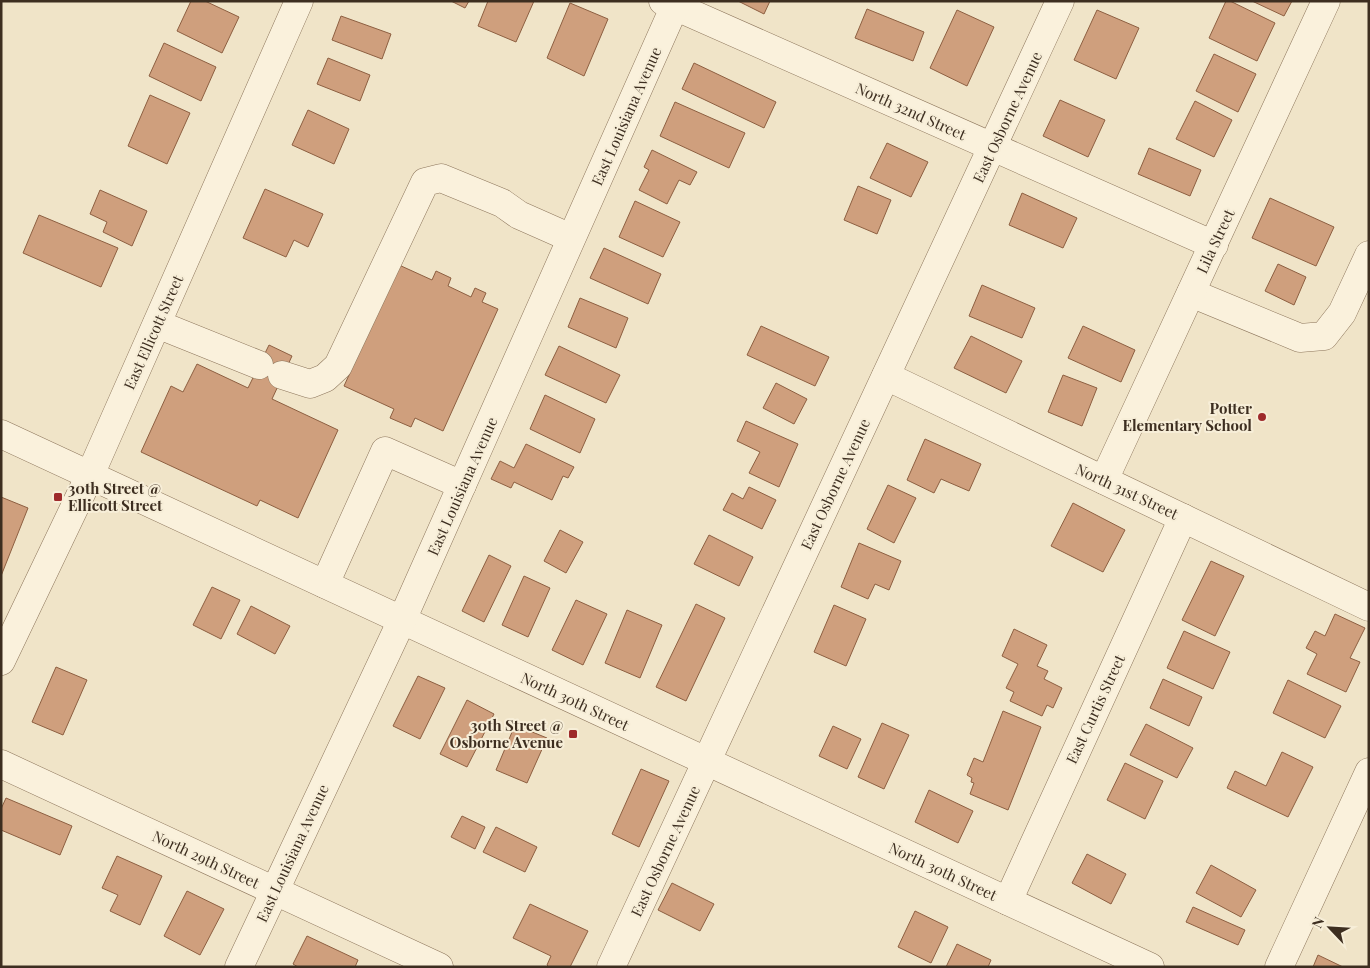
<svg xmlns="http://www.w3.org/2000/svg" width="1370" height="968" viewBox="0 0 1370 968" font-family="'Playfair Display',serif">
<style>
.building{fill:#cf9f7d;stroke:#8d5f41}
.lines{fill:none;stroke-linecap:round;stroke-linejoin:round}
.minor-casing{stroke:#8d765c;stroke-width:29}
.minor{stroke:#faf1dc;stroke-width:28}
.poi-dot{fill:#9e2a2b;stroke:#f7eed8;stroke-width:2}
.labels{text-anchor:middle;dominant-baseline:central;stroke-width:4;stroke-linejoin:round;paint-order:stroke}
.street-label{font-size:15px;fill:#3d2e20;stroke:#f7eed8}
.poi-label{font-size:15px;font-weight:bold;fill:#3d2e20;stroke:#f7eed8;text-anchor:end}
</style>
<rect width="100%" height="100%" fill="#f0e4c8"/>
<g class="building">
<polygon points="191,1 205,1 239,17 222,53 177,31"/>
<polygon points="451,1 469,1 465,8"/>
<polygon points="488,1 534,1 516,42 478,26"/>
<polygon points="738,1 770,1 764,14"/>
<polygon points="1226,1 1230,1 1275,23 1257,61 1209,38"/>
<polygon points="1252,1 1292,1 1284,16"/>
<polygon points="570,3 608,19 584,76 547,58"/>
<polygon points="867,9 924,32 913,61 855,38"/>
<polygon points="957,10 994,27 967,86 930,68"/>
<polygon points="1097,10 1139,28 1116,79 1074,60"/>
<polygon points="341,16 391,34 382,59 332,40"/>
<polygon points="164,43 216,67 201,101 149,76"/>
<polygon points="1214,54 1256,74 1238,112 1196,91"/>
<polygon points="328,58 370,75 360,101 317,84"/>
<polygon points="694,63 776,102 764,128 682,89"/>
<polygon points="150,95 190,113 167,164 128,146"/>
<polygon points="1060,100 1105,120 1088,157 1043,136"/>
<polygon points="1195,101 1232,120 1214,157 1176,139"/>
<polygon points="675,102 745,133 729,168 660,136"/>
<polygon points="308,110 349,129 334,164 292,145"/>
<polygon points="887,143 928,162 911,197 870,178"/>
<polygon points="1149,148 1201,170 1190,196 1138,174"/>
<polygon points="652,150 697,172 690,185 679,180 667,204 639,190 649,170 644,167"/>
<polygon points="858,186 891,200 877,234 844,220"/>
<polygon points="265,189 323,214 308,247 294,240 286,257 243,238"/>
<polygon points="100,190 147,211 132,246 103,232 107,222 90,214"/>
<polygon points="1022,193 1077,218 1063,248 1009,225"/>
<polygon points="1270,198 1334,227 1316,266 1252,238"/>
<polygon points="635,201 680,222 663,257 619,237"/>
<polygon points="39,215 118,248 101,287 23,253"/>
<polygon points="604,248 661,274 648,304 590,278"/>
<polygon points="1278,264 1306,277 1294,305 1265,291"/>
<polygon points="399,265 432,280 436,271 451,278 448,286 471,297 475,288 486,293 482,302 498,309 443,431 415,418 411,427 390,418 394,409 344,386"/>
<polygon points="982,285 1035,308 1022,338 969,316"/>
<polygon points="580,298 628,318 616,348 568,327"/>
<polygon points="761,326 829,357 815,386 747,355"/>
<polygon points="1083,326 1135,350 1121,382 1068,358"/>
<polygon points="971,336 1022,361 1006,393 954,368"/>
<polygon points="269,345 292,356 272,399 338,430 298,518 260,500 257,506 141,452 171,386 183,392 197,364 248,388"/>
<polygon points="559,346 620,375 606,403 545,375"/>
<polygon points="1063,375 1097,388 1082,426 1048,412"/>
<polygon points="776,383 807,399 794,424 763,408"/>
<polygon points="545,395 595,419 580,453 530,429"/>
<polygon points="746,421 798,444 779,487 749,473 760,452 737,441"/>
<polygon points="925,439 981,464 969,491 941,479 934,493 907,480"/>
<polygon points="526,444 574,467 568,478 563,476 552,500 514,482 511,488 491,479 500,461 514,468"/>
<polygon points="888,485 916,498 894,543 867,529"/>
<polygon points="749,487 776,500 762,529 723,510 732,493 743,499"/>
<polygon points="1,497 28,508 1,576"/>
<polygon points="1073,503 1125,530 1103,572 1051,546"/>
<polygon points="560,530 583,542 566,573 544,561"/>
<polygon points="709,535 753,557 739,586 694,564"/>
<polygon points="859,543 901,561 889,590 875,584 868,599 841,587"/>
<polygon points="489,555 511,566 484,622 462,611"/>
<polygon points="1211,561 1244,576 1215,636 1182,620"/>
<polygon points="524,576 550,588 528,637 502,625"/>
<polygon points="212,587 240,600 221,639 193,625"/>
<polygon points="576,600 607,614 583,665 552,650"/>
<polygon points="696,604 725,618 686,701 656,687"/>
<polygon points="834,605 866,619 846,666 814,652"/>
<polygon points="251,606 290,626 275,654 237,634"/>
<polygon points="627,610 662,625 640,678 605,663"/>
<polygon points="1335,614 1365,628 1350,658 1360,662 1346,692 1307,674 1317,654 1306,648 1315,631 1325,636"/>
<polygon points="1014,629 1047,645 1037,666 1048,671 1044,679 1062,688 1053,708 1047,705 1042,716 1010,701 1014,692 1006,688 1018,664 1002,656"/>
<polygon points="1184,631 1230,652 1213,689 1167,668"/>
<polygon points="56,667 87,680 63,735 32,722"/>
<polygon points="418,676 445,688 420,739 393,726"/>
<polygon points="1163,679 1202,697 1189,726 1150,708"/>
<polygon points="1288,680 1341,706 1325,738 1273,713"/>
<polygon points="467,700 494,714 467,767 440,754"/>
<polygon points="1003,711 1041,727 1008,810 970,794 974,783 971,782 972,778 967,775 974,758 983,762"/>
<polygon points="882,723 909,735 884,789 858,777"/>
<polygon points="1146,724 1193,748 1177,778 1130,755"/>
<polygon points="515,725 547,738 527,783 496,770"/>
<polygon points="833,726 861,739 847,769 819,756"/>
<polygon points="1282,752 1313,767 1288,817 1227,788 1235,771 1266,786"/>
<polygon points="1125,763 1163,781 1145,819 1107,800"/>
<polygon points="641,769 669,781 639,847 612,834"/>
<polygon points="929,790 973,811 958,843 915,822"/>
<polygon points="6,798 72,826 60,855 1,830 1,809"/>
<polygon points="462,816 485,827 475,849 451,837"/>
<polygon points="496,827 537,847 525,872 483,852"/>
<polygon points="1087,854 1126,874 1111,904 1072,883"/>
<polygon points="117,856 162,876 140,925 110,911 118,895 102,888"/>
<polygon points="1211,865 1256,890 1241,917 1196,893"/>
<polygon points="672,883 714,904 700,931 658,910"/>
<polygon points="187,891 224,909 200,955 164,936"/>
<polygon points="530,904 588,931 570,967 549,967 547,965 551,956 513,938"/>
<polygon points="1193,907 1245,930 1238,945 1186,922"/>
<polygon points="915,911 948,927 931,963 898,947"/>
<polygon points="307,936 358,960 355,967 298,967 293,964"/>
<polygon points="957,944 991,960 988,967 946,967"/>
<polygon points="1318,955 1343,967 1313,967"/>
</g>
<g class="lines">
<g class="minor-casing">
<g id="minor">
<polyline points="663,1 1214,245"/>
<polyline points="1191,293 1300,338 1324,336 1342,313 1369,255"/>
<polyline points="157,324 259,365"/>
<polyline points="282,375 310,384 325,378 338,366 425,182 441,178 502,203 519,215 571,238"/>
<polyline points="886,376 1369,607"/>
<polyline points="1,434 1150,967"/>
<polyline points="1104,480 1326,1"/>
<polyline points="325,584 385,451 462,485"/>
<polyline points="1,661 90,475 299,1"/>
<polyline points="1,764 439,967"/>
<polyline points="1008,901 1183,518"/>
<polyline points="239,967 402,620 677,1"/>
<polyline points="611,967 1060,1"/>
<polyline points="1279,967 1369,772"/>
</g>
</g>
<use href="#minor" class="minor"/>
</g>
<g class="poi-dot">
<circle cx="1262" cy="417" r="5"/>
<rect x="53" y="492" width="10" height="10" rx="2.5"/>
<rect x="568" y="729" width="10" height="10" rx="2.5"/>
</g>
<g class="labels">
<g class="street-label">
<text transform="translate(911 111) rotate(24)">North 32nd Street</text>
<text transform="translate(626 116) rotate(-66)">East Louisiana Avenue</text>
<text transform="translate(1007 117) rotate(-65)">East Osborne Avenue</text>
<text transform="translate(1215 241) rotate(-65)">Lila Street</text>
<text transform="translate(153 332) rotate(-66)">East Ellicott Street</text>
<text transform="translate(835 484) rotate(-65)">East Osborne Avenue</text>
<text transform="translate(462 486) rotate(-66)">East Louisiana Avenue</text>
<text transform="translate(1127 491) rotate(25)">North 31st Street</text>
<text transform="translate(575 701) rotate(25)">North 30th Street</text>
<text transform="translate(1095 709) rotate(-65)">East Curtis Street</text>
<text transform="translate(665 851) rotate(-65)">East Osborne Avenue</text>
<text transform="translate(292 853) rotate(-65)">East Louisiana Avenue</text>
<text transform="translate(206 859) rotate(25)">North 29th Street</text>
<text transform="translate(943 871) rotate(25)">North 30th Street</text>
</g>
<g class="poi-label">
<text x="1252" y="408">Potter<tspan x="1252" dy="17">Elementary School</tspan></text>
<text x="68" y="488" text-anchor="start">30th Street @<tspan x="68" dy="17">Ellicott Street</tspan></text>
<text x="563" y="725">30th Street @<tspan x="563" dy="17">Osborne Avenue</tspan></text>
</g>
</g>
<rect width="1370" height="968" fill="none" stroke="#3d2e20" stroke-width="5"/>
<g transform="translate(1330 928) rotate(295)" stroke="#f7eed8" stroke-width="4" paint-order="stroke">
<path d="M0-4L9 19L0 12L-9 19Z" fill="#3d2e20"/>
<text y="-8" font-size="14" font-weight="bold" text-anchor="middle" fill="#3d2e20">N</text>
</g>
</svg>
